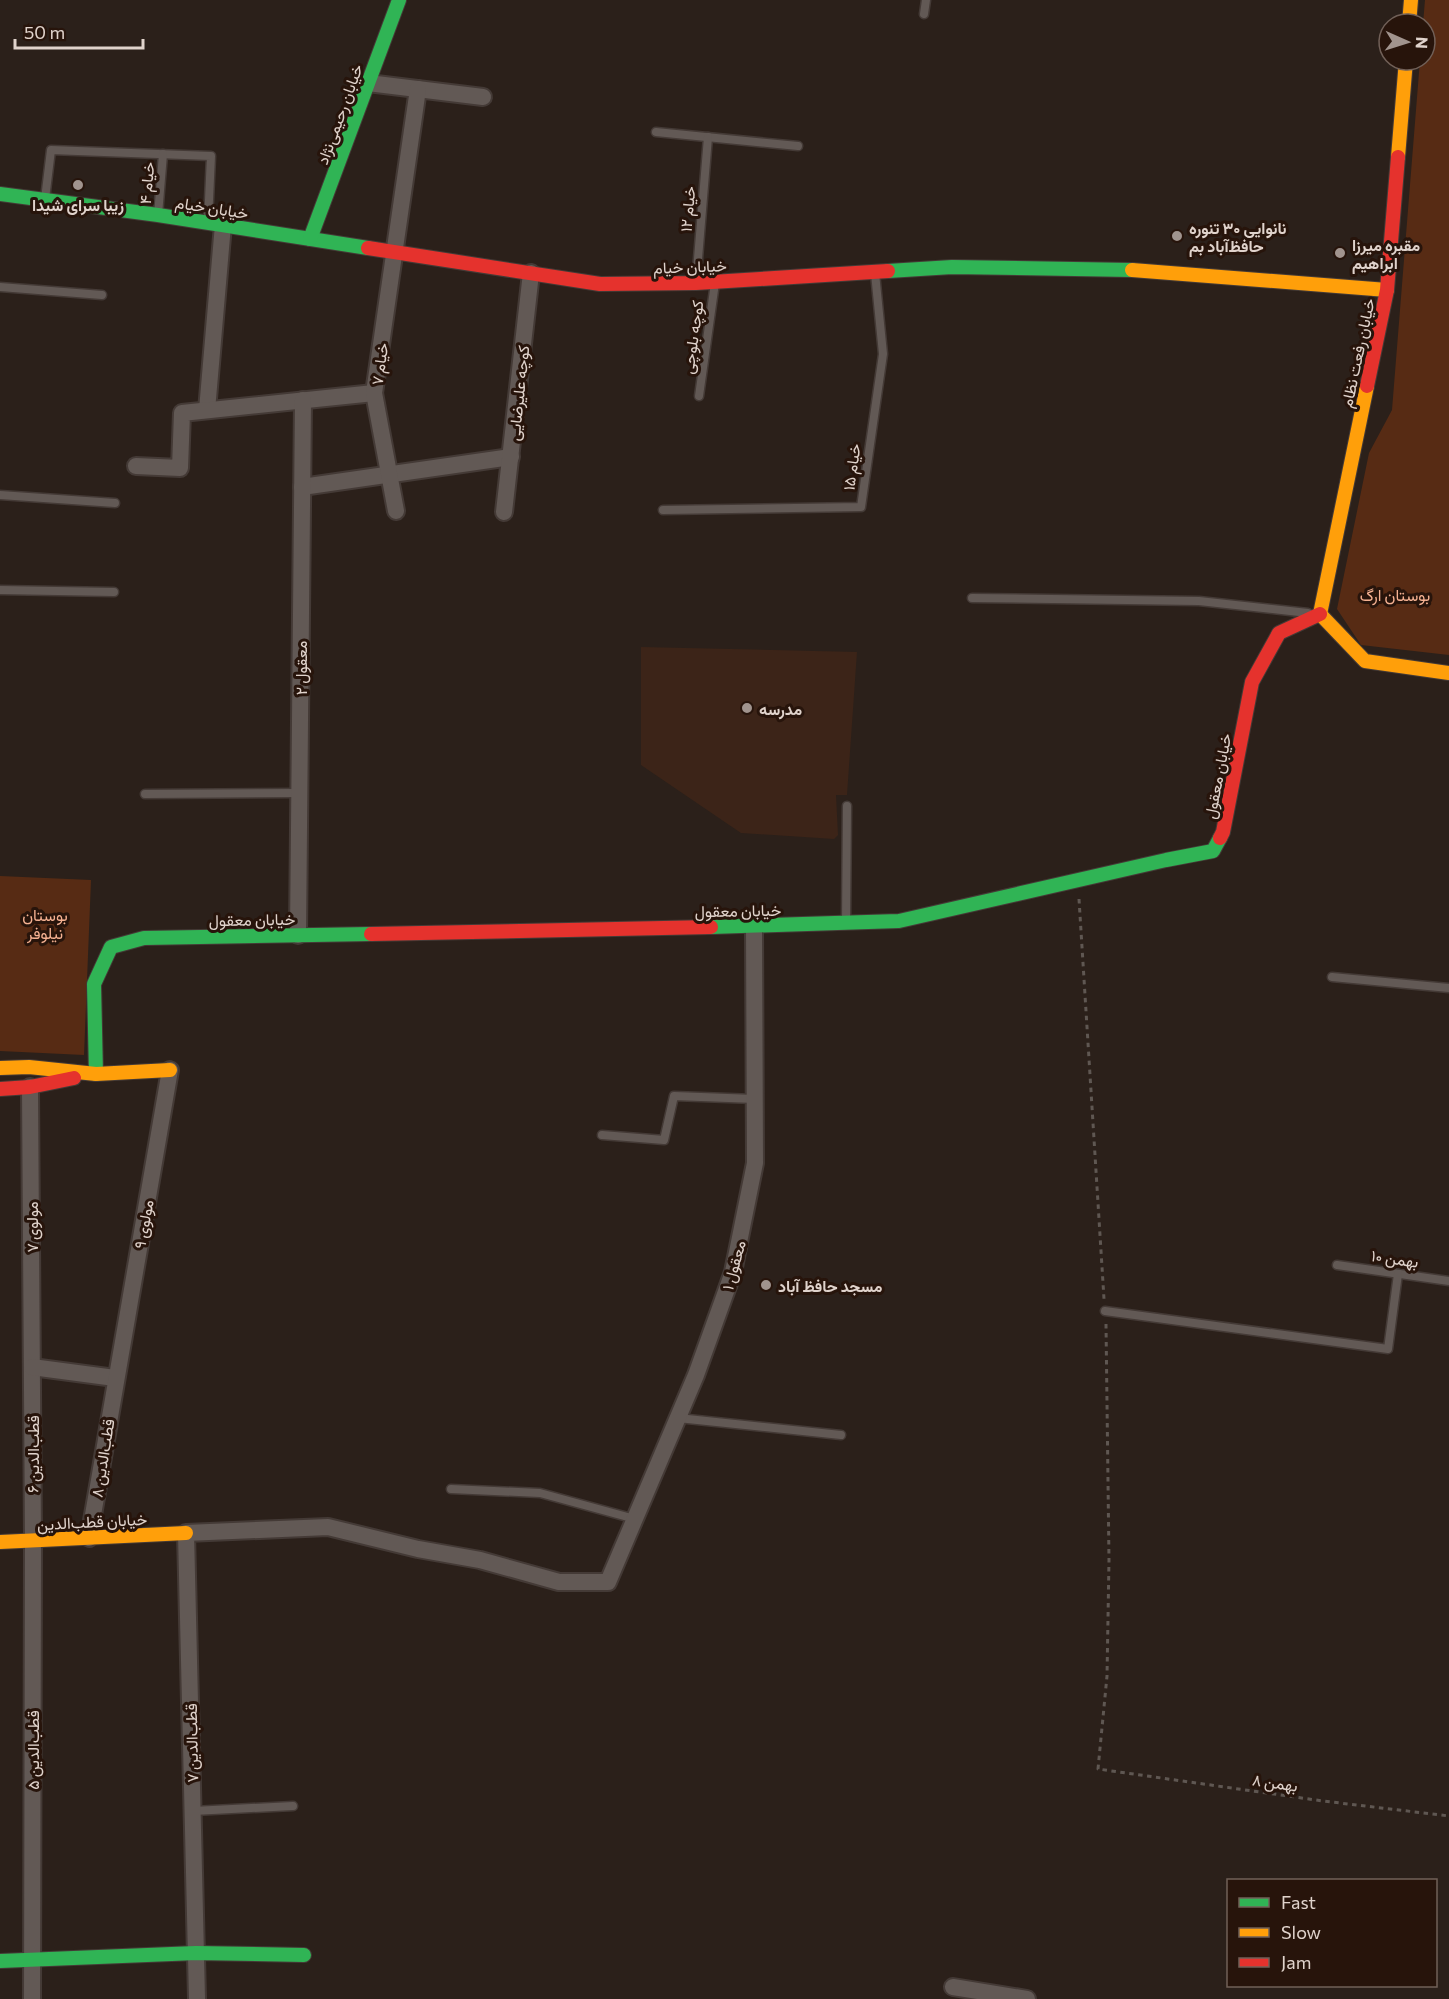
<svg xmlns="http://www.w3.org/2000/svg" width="1449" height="1999" viewBox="0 0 1449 1999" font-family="Commissioner,Vazirmatn,sans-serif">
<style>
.built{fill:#3c2418}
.green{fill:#572b14}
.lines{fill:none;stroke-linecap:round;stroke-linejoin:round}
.lane-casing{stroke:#443a36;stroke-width:11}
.street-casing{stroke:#443a36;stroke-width:20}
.fast-casing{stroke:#443a36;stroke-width:16}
.slow-casing{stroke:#443a36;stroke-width:16}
.jam-casing{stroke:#443a36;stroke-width:16}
.path{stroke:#5f5752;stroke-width:3;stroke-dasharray:4.5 4.5;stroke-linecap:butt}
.lane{stroke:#625955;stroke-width:8}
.street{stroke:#625955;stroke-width:16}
.fast{stroke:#30b455;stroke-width:14}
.slow{stroke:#ff9f0a;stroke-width:14}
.jam{stroke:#e5322d;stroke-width:14}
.poi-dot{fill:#a1948e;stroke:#27140b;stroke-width:2}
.labels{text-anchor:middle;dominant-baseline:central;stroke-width:6;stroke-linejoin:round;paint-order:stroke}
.street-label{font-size:16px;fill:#e0d3cc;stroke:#27140b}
.poi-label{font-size:16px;font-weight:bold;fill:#e0d3cc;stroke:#27140b;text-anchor:start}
.park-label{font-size:16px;fill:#f6b292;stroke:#27140b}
</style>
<rect width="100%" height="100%" fill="#2b201a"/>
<polygon class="built" points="641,647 857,652 847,795 836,795 838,835 834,839 741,833 641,765"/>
<g class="green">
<polygon points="1425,0 1449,0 1449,655 1361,645 1337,609 1369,453 1392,410 1420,60 1425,60 1425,24 1423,24"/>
<polygon points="0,876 91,880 84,1055 0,1051"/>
</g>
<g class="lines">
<g class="lane-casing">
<g id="lane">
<polyline points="924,14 926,0"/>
<polyline points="656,132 798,146"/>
<polyline points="45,199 51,150 211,156 208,222"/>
<polyline points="158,215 163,154"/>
<polyline points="696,283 708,137"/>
<polyline points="0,287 102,295"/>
<polyline points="699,396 715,283"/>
<polyline points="0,495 115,503"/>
<polyline points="663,510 861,507 883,354 875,273"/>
<polyline points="0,590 114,592"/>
<polyline points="972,598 1199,601 1308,613"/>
<polyline points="145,794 299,793"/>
<polyline points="846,922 847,806"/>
<polyline points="1332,977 1449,988"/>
<polyline points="602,1135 664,1140 674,1096 755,1099"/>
<polyline points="1337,1265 1449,1281"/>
<polyline points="1105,1311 1388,1349 1398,1274"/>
<polyline points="678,1418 841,1435"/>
<polyline points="451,1489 540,1493 635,1519"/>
<polyline points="193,1811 293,1806"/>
</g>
</g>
<g class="street-casing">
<g id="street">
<polyline points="368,83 483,97"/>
<polyline points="207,410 223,225"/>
<polyline points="136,466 180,468 182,413 374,393"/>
<polyline points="302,487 511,457"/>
<polyline points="396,511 374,393 418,89"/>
<polyline points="504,512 531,273"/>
<polyline points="298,935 303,400"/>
<polyline points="30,1087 33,1541 32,1999"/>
<polyline points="32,1367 115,1378"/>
<polyline points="89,1538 170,1070"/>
<polyline points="953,1987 1027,1999"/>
<polyline points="197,1999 186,1533 328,1527 418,1549 480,1560 559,1582 608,1582 696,1375 733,1272 755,1163 754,926"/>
</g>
</g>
<g class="fast-casing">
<g id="fast">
<polyline points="0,194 158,215 368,248"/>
<polyline points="310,239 399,0"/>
<polyline points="888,271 952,267 1132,270"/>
<polyline points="711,927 899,921 1166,860 1213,851 1220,838"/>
<polyline points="96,1074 94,984 111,947 144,938 371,934"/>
<polyline points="0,1961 196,1953 304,1955"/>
</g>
</g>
<g class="slow-casing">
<g id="slow">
<polyline points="1409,24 1411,0"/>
<polyline points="1398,157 1406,60"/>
<polyline points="1132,270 1387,290"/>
<polyline points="1320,614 1367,386"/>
<polyline points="1320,614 1365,661 1449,673"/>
<polyline points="0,1068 29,1067 96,1074 170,1070"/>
<polyline points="0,1542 186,1533"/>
</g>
</g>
<g class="jam-casing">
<g id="jam">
<polyline points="368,248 600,284 696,283 888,271"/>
<polyline points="1367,386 1387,290 1398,157"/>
<polyline points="1220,838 1223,832 1252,682 1279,633 1320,614"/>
<polyline points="371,934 711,927"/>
<polyline points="0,1089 30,1087 74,1078"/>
</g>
</g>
<g class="path">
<polyline points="1079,899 1104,1299"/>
<polyline points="1106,1324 1109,1560 1107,1676 1098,1769 1323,1801 1449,1816"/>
</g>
<use href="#lane" class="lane"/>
<use href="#street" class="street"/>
<use href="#fast" class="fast"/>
<use href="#slow" class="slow"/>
<use href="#jam" class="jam"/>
</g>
<g class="poi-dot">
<circle cx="78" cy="185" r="6"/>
<circle cx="1177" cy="236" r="6"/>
<circle cx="1340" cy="253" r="6"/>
<circle cx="747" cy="708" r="6"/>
<circle cx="766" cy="1285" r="6"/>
</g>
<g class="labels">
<g class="street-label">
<text transform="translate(339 114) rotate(-70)">خیابان رحیمی‌نژاد</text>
<text transform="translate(146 183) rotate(-85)">خیام ۴</text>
<text transform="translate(212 207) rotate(9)">خیابان خیام</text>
<text transform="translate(687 209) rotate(-85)">خیام ۱۲</text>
<text transform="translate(690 266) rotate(-2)">خیابان خیام</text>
<text transform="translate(692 337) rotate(-82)">کوچه بلوچی</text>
<text transform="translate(1357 353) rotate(-78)">خیابان رفعت نظام</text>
<text transform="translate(379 364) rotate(-82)">خیام ۷</text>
<text transform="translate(518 393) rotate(-84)">کوچه علیرضایی</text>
<text transform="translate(851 467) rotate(-82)">خیام ۱۵</text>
<text transform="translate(300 668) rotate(-90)">معقول ۲</text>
<text transform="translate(1217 776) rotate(-79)">خیابان معقول</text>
<text transform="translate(738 910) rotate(-1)">خیابان معقول</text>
<text transform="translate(252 919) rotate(-1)">خیابان معقول</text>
<text transform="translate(143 1224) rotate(-80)">مولوی ۹</text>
<text transform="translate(31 1227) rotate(-90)">مولوی ۷</text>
<text transform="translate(1395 1258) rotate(8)">بهمن ۱۰</text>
<text transform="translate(733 1265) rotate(-75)">معقول ۱</text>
<text transform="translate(32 1454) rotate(-90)">قطب‌الدین ۶</text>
<text transform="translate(102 1458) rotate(-81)">قطب‌الدین ۸</text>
<text transform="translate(92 1521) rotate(-3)">خیابان قطب‌الدین</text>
<text transform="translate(191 1743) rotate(-91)">قطب‌الدین ۷</text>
<text transform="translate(32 1750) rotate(-90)">قطب‌الدین ۵</text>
<text transform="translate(1275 1782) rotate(8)">بهمن ۸</text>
</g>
<g class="poi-label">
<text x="78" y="204" text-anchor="middle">زیبا سرای شیدا</text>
<text x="1189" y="227">نانوایی ۳۰ تنوره<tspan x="1189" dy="18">حافظ‌آباد بم</tspan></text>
<text x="1352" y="244">مقبره میرزا<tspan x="1352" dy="18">ابراهیم</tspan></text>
<text x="759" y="708">مدرسه</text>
<text x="778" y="1285">مسجد حافظ آباد</text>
</g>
<g class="park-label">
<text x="1395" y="594">بوستان ارگ</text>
<text x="45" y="914">بوستان<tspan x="45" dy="18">نیلوفر</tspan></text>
</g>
</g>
<rect x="1227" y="1879" width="210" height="108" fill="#27140b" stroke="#716058" stroke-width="1.5"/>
<rect x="1239" y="1898" width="30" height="9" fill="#30b455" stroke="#716058" stroke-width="1.5"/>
<text x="1281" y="1909" font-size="18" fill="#e0d3cc">Fast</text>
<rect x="1239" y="1928" width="30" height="9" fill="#ff9f0a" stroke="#716058" stroke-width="1.5"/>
<text x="1281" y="1939" font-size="18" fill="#e0d3cc">Slow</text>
<rect x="1239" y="1958" width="30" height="9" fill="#e5322d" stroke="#716058" stroke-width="1.5"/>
<text x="1281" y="1969" font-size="18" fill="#e0d3cc">Jam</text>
<g transform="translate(1407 42) rotate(93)"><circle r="28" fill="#27140b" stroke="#716058" stroke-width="1.5"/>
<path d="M0-4.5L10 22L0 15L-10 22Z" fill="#a1948e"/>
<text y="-9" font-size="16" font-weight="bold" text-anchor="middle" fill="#e0d3cc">N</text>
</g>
<path d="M15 39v9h128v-9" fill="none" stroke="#e0d3cc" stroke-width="3"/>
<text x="24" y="39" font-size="18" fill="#e0d3cc" stroke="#27140b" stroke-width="4.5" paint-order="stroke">50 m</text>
</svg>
